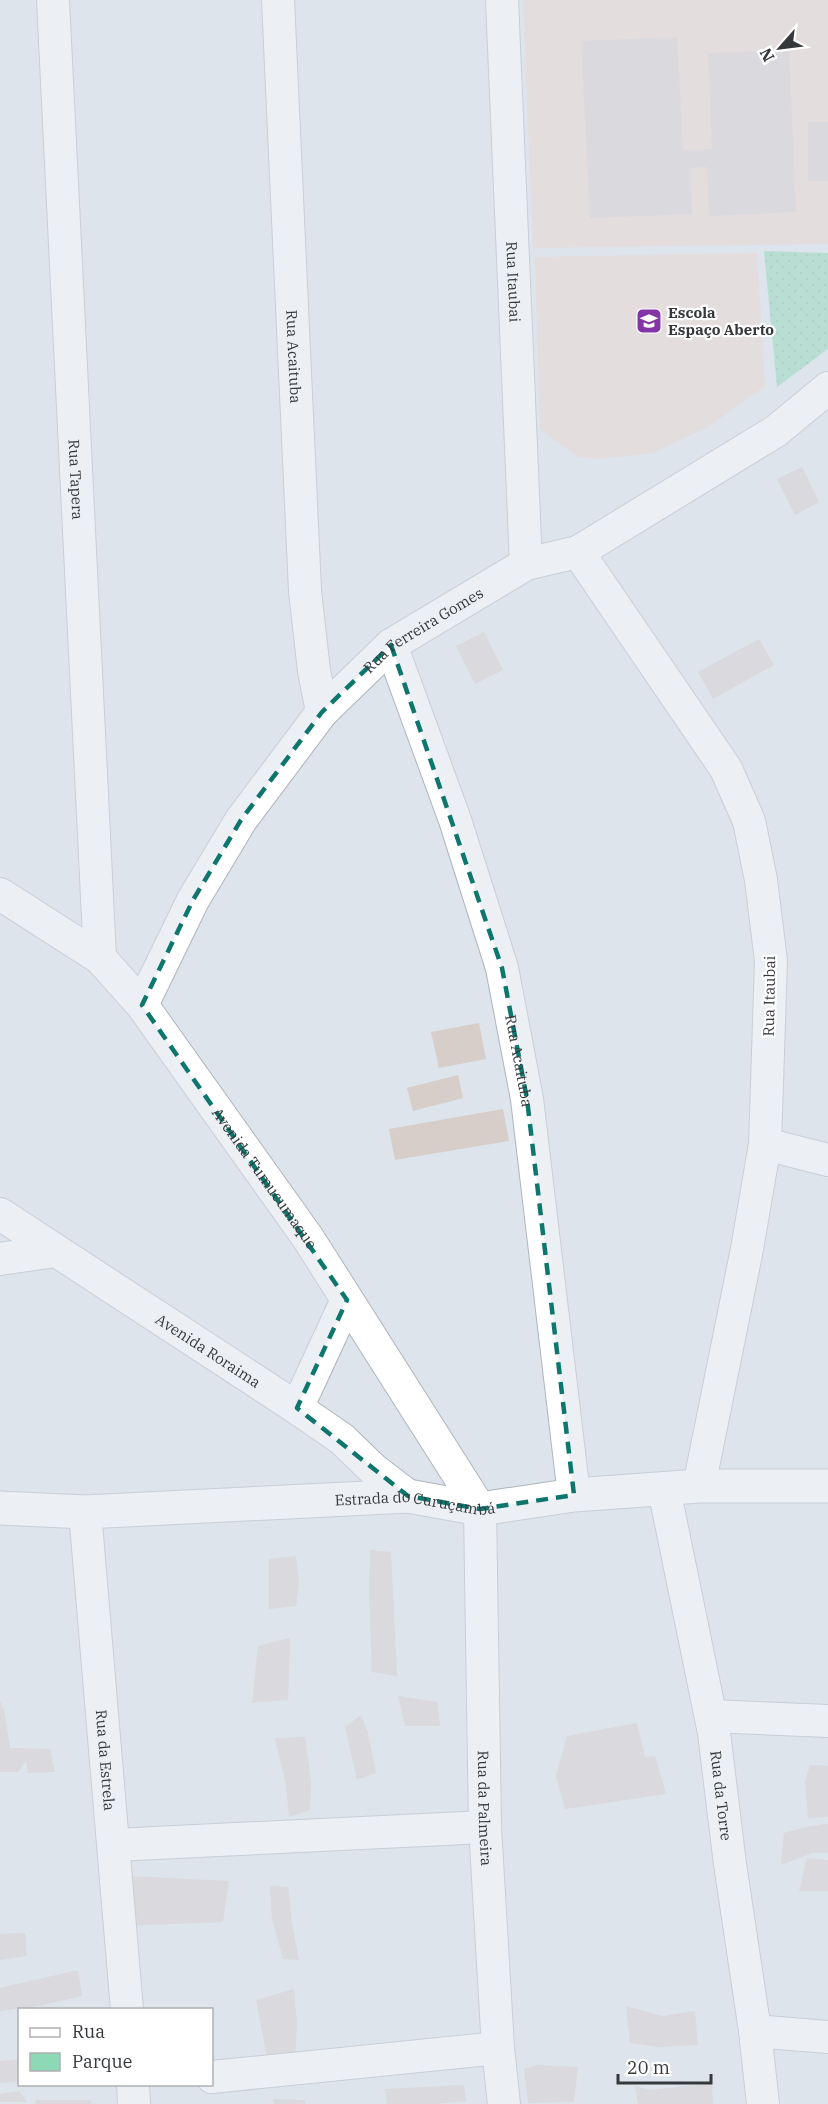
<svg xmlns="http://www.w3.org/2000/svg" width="828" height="2104" viewBox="0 0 828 2104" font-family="'IBM Plex Serif',serif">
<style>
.education{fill:#ecd4ca}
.green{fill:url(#green-dots)}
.building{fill:#d7cdc9}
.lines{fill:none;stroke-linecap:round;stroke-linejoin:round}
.minor-casing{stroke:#aeb5bc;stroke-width:34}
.tertiary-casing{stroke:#aeb5bc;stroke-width:35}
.minor{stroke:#fff;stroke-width:32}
.tertiary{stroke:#fff;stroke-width:33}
.marked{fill:none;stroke:#0f766e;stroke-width:4.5;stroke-dasharray:12 8;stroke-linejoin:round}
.labels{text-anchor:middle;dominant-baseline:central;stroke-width:4.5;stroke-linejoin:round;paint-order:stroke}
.street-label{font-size:15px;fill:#36393c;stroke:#fff}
.poi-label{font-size:15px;font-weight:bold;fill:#36393c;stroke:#fff;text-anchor:start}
</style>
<defs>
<pattern id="green-dots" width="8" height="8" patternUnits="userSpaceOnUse" patternTransform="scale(1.5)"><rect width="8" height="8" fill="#8dd8b5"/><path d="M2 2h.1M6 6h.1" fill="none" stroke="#7aba9d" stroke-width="1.8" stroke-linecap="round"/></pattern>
</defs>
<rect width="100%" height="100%" fill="#dde4ec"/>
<g class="education">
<polygon points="523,0 828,0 828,244 533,248"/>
<polygon points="757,253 765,386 708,427 653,453 600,459 578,457 540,429 535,257"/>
</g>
<polygon class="green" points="764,251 828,253 828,349 777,387"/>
<g class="building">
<polygon points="677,37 683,150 712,149 708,53 789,50 796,212 709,216 707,167 690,168 692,214 590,218 581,41"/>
<rect x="808" y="122" width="20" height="59"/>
<polygon points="802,467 819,502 795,515 777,479"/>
<polygon points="484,632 503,670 475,684 456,646"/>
<polygon points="759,639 774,665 713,699 698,672"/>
<polygon points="479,1023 486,1059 439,1068 431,1032"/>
<polygon points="458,1075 463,1098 413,1111 407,1088"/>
<polygon points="503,1109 509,1141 395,1160 389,1129"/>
<polygon points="370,1550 391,1552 397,1676 372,1672 369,1593"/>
<polygon points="296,1556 299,1584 296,1606 269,1609 269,1559"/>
<polygon points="290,1638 288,1700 252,1703 258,1646"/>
<polygon points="398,1696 438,1702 440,1726 405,1726"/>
<polygon points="0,1701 5,1714 10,1748 50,1749 55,1772 28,1773 26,1760 18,1772 0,1772"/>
<polygon points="361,1715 368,1733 376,1773 357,1780 345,1727"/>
<polygon points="637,1723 645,1757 655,1756 666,1794 565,1809 556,1776 567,1736"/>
<polygon points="305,1737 311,1783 310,1810 289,1817 286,1785 275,1738"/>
<polygon points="810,1765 828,1766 828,1817 808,1818 805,1781"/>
<polygon points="828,1824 828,1853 812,1853 781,1865 784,1833 810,1826"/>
<polygon points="807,1858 828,1860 828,1891 799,1891"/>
<polygon points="125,1876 229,1881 223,1922 124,1926"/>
<polygon points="270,1886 288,1887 292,1923 299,1960 283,1959 272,1919"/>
<polygon points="25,1933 27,1956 0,1960 0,1934"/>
<polygon points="78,1970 82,1996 40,2006 0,2011 0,1988"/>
<polygon points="294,1989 297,2025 295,2060 268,2063 256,2000"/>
<polygon points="626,2006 662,2016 695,2011 698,2045 659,2047 630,2043"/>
<polygon points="20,2059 20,2081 0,2083 0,2061"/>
<polygon points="537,2065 578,2067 574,2102 528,2103 524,2069"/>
<polygon points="712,2083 713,2104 638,2104 635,2086 651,2090"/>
<polygon points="464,2085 466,2101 435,2104 387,2104 385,2089"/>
<polygon points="19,2091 27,2102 0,2102 0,2094"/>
<polygon points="273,2099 305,2100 305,2104 274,2104"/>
<polygon points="35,2100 90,2100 92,2104 36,2104"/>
</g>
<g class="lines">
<g class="minor-casing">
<g id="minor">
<path id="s1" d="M53,0L100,958"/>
<path id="s2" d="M278,0L305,591L314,671L322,712"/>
<path id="s3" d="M502,0L526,564"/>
<polyline points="578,552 726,769 749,821 761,880 771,961 765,1144 747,1249 699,1486"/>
<path id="s4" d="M391,645L455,820L502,968L527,1099L574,1495"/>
<path id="s5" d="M0,894L100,958L142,1005L308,1238L480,1509L485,1827L498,2048L504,2104"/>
<path id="s6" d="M142,1005L193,900L241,820L322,712L391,645L526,564L578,552L776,431L828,388"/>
<polyline points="765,1144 828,1160"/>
<path id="s7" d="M0,1214L297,1408L342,1439L373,1469L408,1496"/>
<polyline points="0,1259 55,1251"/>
<polyline points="297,1408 347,1300"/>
<path id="s8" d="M664,1489L714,1733L730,1864L755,2031L763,2104"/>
<path id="s9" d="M85,1512L127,2010"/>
<polyline points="711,1716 828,1721"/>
<polyline points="114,1845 485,1827"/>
<polyline points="755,2031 828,2037"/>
<polyline points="212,2077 498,2048"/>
<polyline points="133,2084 134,2104"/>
</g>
</g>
<g class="tertiary-casing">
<g id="tertiary">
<path id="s10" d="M0,1508L85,1512L408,1496L480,1509L574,1495L699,1486H828"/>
</g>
</g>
<use href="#minor" class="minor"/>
<use href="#tertiary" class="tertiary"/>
</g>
<path d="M0 0H828V2104H0ZM391,645L502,968L527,1099L574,1495L480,1509L408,1496L297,1408L347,1300L142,1005L193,900L241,820L322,712Z" fill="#dde4ec" fill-opacity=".55" fill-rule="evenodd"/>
<path class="marked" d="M391,645L502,968L527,1099L574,1495L480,1509L408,1496L297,1408L347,1300L142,1005L193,900L241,820L322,712Z"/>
<defs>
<g id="school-square" transform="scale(1.35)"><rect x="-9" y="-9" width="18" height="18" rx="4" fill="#8435a5" stroke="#fff"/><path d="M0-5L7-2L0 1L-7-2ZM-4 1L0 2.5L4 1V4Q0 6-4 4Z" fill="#fff"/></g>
</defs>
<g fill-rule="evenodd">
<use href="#school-square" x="649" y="321"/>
</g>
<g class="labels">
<g class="street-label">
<text stroke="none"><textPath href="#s3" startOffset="282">Rua Itaubai</textPath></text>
<text stroke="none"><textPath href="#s2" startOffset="357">Rua Acaituba</textPath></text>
<text stroke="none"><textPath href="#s1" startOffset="480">Rua Tapera</textPath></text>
<text stroke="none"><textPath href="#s6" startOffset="476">Rua Ferreira Gomes</textPath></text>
<text transform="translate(769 996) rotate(-89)">Rua Itaubai</text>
<text stroke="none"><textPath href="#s4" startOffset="436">Rua Acaituba</textPath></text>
<text stroke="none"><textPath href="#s5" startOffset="394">Avenida Tumucumaque</textPath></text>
<text stroke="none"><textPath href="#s7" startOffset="249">Avenida Roraima</textPath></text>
<text stroke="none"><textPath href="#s10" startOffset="416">Estrada do Curuçambá</textPath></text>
<text stroke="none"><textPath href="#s9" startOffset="249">Rua da Estrela</textPath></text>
<text stroke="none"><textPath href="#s8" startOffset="312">Rua da Torre</textPath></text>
<text stroke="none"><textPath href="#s5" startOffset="1088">Rua da Palmeira</textPath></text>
</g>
<g class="poi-label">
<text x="668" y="312">Escola<tspan x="668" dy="17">Espaço Aberto</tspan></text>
</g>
</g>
<rect x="18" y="2008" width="195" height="78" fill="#ffffff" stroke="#afb0b1" stroke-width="1.5"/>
<rect x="30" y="2028" width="30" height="9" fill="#ffffff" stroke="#afb0b1" stroke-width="1.5"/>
<text x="72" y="2038" font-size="18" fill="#36393c">Rua</text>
<rect x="30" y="2053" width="30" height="18" fill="#8dd8b5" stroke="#afb0b1" stroke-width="1.5"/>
<text x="72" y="2068" font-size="18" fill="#36393c">Parque</text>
<g transform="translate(780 48) rotate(242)" stroke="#ffffff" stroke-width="4.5" paint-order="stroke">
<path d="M0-4.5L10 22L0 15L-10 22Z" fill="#36393c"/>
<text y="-9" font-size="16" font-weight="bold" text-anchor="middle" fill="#36393c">N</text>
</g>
<path d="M618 2074v9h93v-9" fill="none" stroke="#36393c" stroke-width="3"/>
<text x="627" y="2074" font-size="18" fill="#36393c" stroke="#ffffff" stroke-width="4.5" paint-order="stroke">20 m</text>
</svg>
